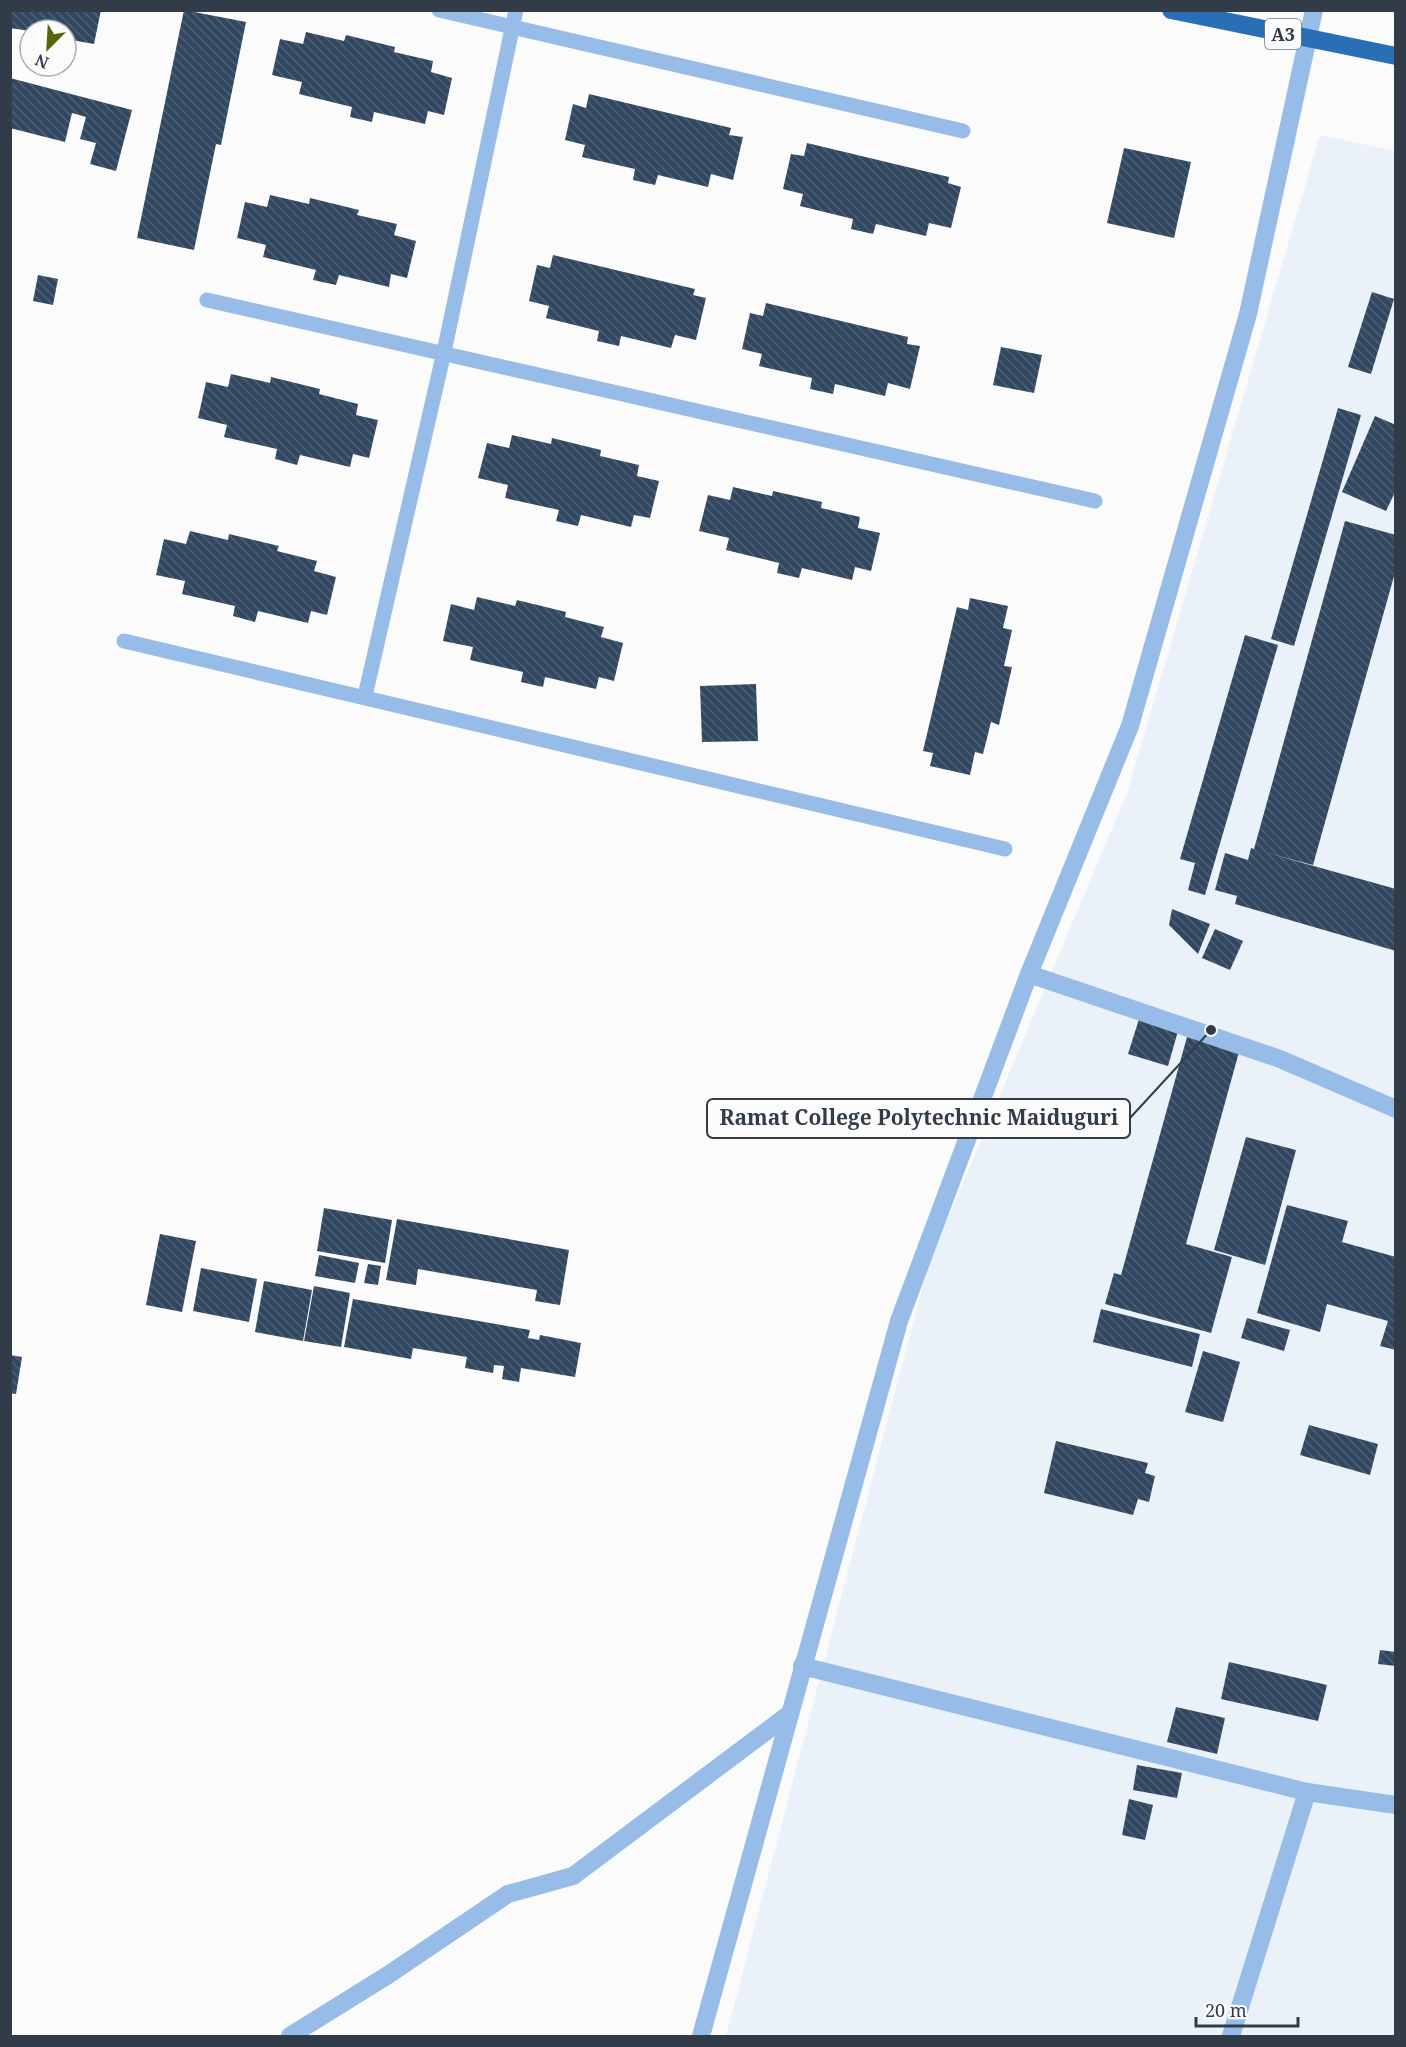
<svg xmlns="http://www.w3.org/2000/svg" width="1406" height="2047" viewBox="0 0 1406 2047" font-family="'Noto Serif',serif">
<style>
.built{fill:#ebf1f9}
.building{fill:url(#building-back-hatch)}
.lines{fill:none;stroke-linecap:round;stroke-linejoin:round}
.lane{stroke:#96bce7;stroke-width:15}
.street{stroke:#96bce7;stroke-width:18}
.highway{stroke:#286fb6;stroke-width:18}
.labels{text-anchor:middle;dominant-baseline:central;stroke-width:6;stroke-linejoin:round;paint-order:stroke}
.shield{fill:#fbfbfb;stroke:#6e757e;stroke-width:1.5}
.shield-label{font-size:18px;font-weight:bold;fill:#323c48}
.leader{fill:none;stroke:#323c48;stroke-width:2}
.callout-dot{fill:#323c48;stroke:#fbfbfb;stroke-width:2}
.callout{fill:#fbfbfb;stroke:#323c48;stroke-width:2}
.callout-label{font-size:21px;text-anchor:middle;font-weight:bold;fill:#323c48}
</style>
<defs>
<pattern id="building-back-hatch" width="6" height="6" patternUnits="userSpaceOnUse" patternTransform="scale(1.5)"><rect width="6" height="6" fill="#324861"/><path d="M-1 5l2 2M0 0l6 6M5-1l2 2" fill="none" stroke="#4f6176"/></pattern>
</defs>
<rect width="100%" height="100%" fill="#fbfbfb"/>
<polygon class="built" points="1320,135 1395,151 1395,2036 726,2036 928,1266 1127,793"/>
<g class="building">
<polygon points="10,10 101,10 94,44 66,39 66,30 30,31 10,28"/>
<polygon points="184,10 246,22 221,145 216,144 194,250 137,238"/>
<polygon points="306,32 344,41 346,35 395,47 394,52 433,61 431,72 452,78 444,115 428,111 425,124 374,112 372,122 350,117 352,107 299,94 302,82 272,75 280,39 303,44"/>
<polygon points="10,78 132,110 116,171 90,164 96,143 80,139 86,117 72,113 65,142 10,128"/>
<polygon points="589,94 731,128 729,135 743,137 733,180 711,174 708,187 658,175 655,185 633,180 635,169 582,157 585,145 565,140 573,104 586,108"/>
<polygon points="807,143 949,177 948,183 961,187 951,228 929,223 926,236 876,224 873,234 851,229 853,219 800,206 803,194 783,189 791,154 804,156"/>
<polygon points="1124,148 1191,162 1174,238 1107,223"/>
<polygon points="270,195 309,204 310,198 359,210 357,215 397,224 394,235 416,241 407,278 391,274 389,287 339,275 336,285 313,280 316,270 263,257 266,245 237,238 245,202 267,207"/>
<polygon points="553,255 695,289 693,295 706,298 696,340 675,335 671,348 621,336 619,346 597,341 599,331 546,318 549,306 529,301 537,265 550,268"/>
<polygon points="38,275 58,279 53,305 33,301"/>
<polygon points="1372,292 1394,299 1371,374 1348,367"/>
<polygon points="766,303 908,337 907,344 920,346 910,389 888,383 885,396 835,384 833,394 810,389 812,378 759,366 762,354 742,349 750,313 763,316"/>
<polygon points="1001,347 1042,355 1034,393 993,385"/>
<polygon points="231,374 270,383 271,377 320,389 319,394 358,404 356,415 378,420 369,458 353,454 350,467 300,455 297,465 275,459 277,449 224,437 227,425 198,418 206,382 228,387"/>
<polygon points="1338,408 1361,415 1294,646 1271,639"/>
<polygon points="1375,416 1396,425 1396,490 1386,511 1342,492"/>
<polygon points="512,435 551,444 552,438 601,450 600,456 639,465 637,476 659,481 650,518 634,515 631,527 581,515 578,526 556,521 559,510 505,498 508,485 478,478 487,443 509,448"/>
<polygon points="733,487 772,496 773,491 822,502 821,508 860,517 858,528 880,533 871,571 855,567 852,580 802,568 799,578 777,573 779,563 726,550 729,538 699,531 708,495 730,500"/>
<polygon points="1345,521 1396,535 1396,569 1313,865 1267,853 1396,889 1396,951 1235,904 1237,896 1215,890 1225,853 1248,860 1251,848 1254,849"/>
<polygon points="190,531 228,540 229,534 279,546 277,551 317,561 314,571 336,577 327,615 311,611 308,623 258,611 255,622 233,616 235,606 182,594 185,581 156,575 164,539 186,544"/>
<polygon points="477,597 515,606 517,600 566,612 565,617 604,627 601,637 623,643 614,681 599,677 596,689 545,677 543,687 521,682 523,672 470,660 473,647 443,641 451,604 474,610"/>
<polygon points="970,598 1008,606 1003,628 1012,630 1004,666 1012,667 999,725 991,722 983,754 975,752 970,775 930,766 933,753 923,751 957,607 968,610"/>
<polygon points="1245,635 1278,645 1205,895 1188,890 1195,863 1180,859"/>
<polygon points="756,684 758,741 702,742 700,686"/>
<polygon points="1172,909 1210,924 1198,954 1169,925"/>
<polygon points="1215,929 1243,941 1230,970 1202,958"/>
<polygon points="1139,1019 1178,1031 1168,1066 1128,1054"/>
<polygon points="1187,1037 1239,1052 1186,1244 1232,1257 1211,1333 1105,1304 1114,1273 1121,1275"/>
<polygon points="1246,1137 1296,1150 1265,1265 1214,1250"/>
<polygon points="1287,1205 1348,1221 1342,1242 1396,1257 1396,1350 1380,1346 1388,1321 1327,1304 1320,1332 1257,1313"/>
<polygon points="324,1208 392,1220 385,1263 317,1251"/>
<polygon points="397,1219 569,1250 560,1305 535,1301 537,1290 418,1269 416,1285 386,1280"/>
<polygon points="160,1234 196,1241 182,1312 146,1305"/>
<polygon points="319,1255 359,1263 355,1283 315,1276"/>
<polygon points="368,1264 381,1266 378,1285 364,1283"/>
<polygon points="201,1268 257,1279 249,1322 193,1311"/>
<polygon points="264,1281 312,1290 303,1341 255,1332"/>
<polygon points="314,1286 350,1293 341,1347 304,1341"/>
<polygon points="353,1299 530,1330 528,1338 539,1340 540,1335 581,1343 575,1377 521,1368 519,1382 502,1379 504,1366 494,1365 493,1373 465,1368 467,1357 413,1348 411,1359 344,1347"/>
<polygon points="1101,1309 1200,1334 1192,1367 1093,1342"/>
<polygon points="1247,1318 1290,1330 1284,1351 1241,1338"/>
<polygon points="1203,1351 1240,1362 1223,1422 1185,1412"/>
<polygon points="10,1355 22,1357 16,1394 10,1393"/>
<polygon points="1309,1425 1378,1444 1370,1475 1300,1455"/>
<polygon points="1056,1441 1148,1463 1145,1473 1155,1476 1149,1502 1138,1499 1133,1515 1044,1493"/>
<polygon points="1380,1650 1396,1652 1396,1666 1378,1664"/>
<polygon points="1229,1662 1327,1685 1318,1721 1221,1699"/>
<polygon points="1176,1707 1225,1718 1217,1754 1167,1742"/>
<polygon points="1137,1765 1182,1773 1177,1798 1133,1790"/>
<polygon points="1129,1799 1153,1805 1145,1840 1122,1835"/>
</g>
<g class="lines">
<g class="lane">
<polyline points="439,10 963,131"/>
<polyline points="207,300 1095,501"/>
<polyline points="124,641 1005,849"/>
<polyline points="365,696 444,352 516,10"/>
</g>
<g class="street">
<polyline points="1029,974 1280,1059 1396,1109"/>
<polyline points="802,1666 1307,1792 1396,1805"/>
<polyline points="290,2036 388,1975 508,1894 573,1876 788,1715"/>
<polyline points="701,2036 899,1321 1029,974 1130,726 1248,314 1314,10"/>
<polyline points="1231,2036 1307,1792"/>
</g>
<polyline class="highway" points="1171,10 1396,56"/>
</g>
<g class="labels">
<rect class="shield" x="1265" y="19" width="36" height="30" rx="4.5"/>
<g class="shield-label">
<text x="1283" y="34">A3</text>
</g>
</g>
<path class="leader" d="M1211 1030L1130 1118"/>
<circle class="callout-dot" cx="1211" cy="1030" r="6"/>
<rect class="callout" x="707" y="1099" width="423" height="39" rx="6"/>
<g class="callout-label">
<text x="919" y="1125">Ramat College Polytechnic Maiduguri</text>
</g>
<rect width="1406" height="2047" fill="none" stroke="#323c48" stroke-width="24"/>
<g transform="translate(48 48) rotate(204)"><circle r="28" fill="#fbfbfb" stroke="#abafb3" stroke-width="1.5"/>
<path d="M0-4.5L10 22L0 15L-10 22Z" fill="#56660d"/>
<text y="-9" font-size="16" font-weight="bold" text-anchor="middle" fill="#323c48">N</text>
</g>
<path d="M1196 2017v9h102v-9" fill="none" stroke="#323c48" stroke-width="3"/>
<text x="1205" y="2017" font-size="18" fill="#323c48" stroke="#fbfbfb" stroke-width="4.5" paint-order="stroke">20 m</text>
</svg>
